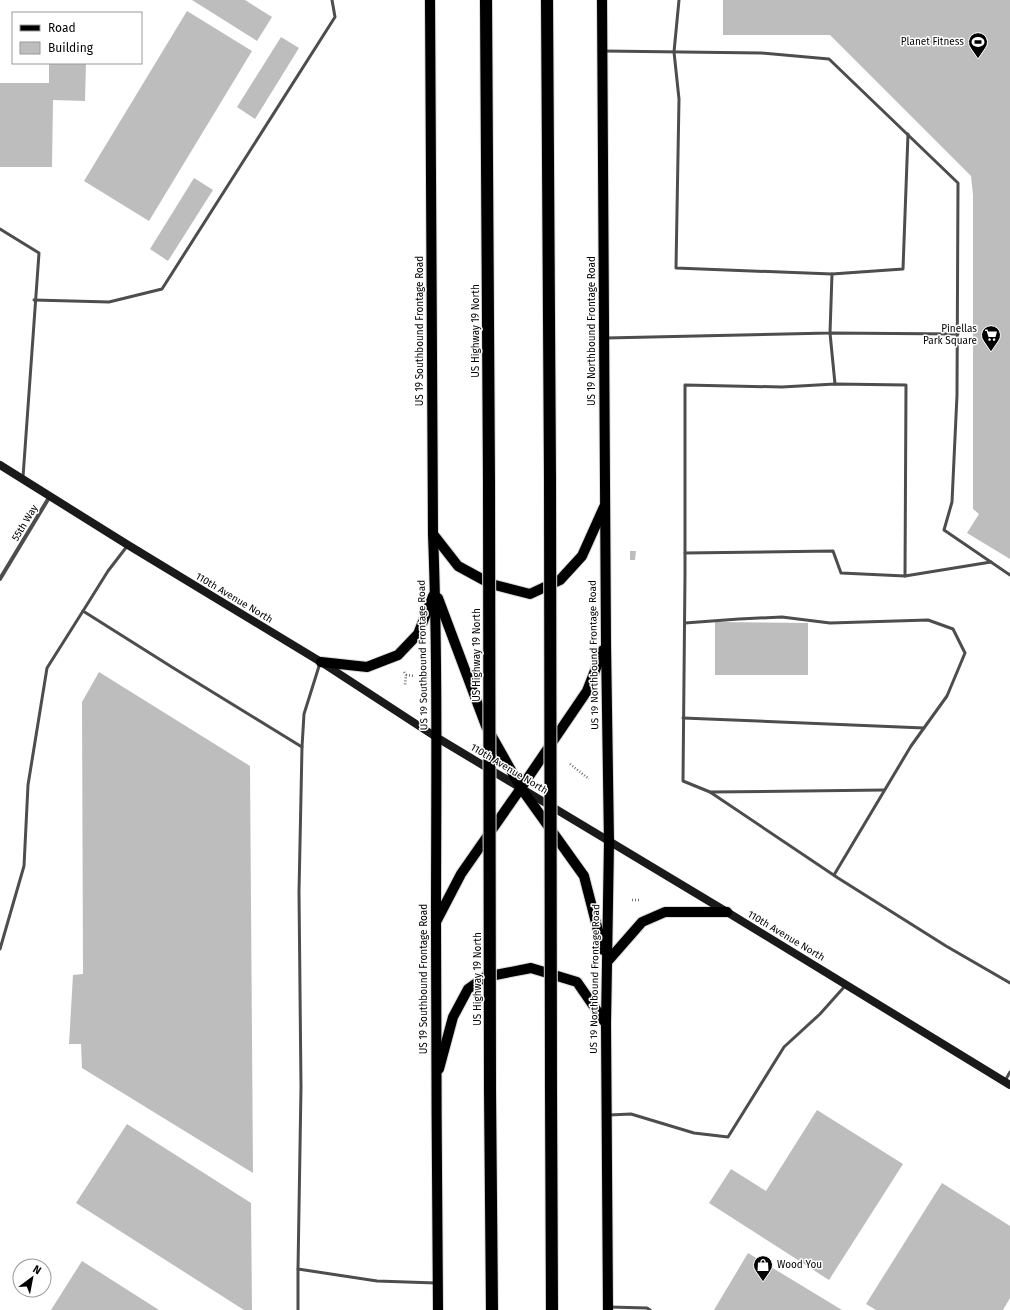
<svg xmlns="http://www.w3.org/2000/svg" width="1010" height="1310" viewBox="0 0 1010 1310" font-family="'Fira Sans',sans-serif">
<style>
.building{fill:#bdbdbd}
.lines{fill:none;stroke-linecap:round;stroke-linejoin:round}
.primary-casing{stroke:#dbdbdb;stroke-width:12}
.highway-casing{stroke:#dbdbdb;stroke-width:14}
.path{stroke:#6f6f6f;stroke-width:2.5;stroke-dasharray:1 2;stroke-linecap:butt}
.lane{stroke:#4d4d4d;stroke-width:3}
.street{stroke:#4d4d4d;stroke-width:4}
.secondary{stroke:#1a1a1a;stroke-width:8}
.primary{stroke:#000;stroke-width:10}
.highway{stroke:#000;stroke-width:12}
.highway-bridge-casing{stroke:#dbdbdb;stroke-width:14;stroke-linecap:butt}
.highway-bridge{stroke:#000;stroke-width:12}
.labels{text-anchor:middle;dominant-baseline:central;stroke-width:3;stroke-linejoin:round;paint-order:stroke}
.poi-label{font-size:10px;fill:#000;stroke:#fff;text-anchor:end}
.street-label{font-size:10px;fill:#000;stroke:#fff}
</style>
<rect width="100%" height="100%" fill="#fff"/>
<g class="building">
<polygon points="192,0 245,0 272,17 257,41"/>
<polygon points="723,0 1010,0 1010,559 967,533 979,514 973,509 973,195 971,176 830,35 723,35"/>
<polygon points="187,11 252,51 149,221 84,181"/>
<polygon points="281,37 299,48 255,119 237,107"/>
<polygon points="49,63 86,63 85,101 53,100 52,167 0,167 0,83 49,83"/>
<polygon points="194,178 213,190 168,261 150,249"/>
<polygon points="630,551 636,551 635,560 630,560"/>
<polygon points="715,622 808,623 808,675 715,675"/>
<polygon points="99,672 250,766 253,1173 82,1068 81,1044 69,1044 73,975 83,974 82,702"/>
<polygon points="817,1110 903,1164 829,1280 709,1203 731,1169 766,1191"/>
<polygon points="127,1124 251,1203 252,1310 244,1310 76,1203"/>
<polygon points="942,1183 1010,1226 1010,1298 1003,1310 876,1310 866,1304"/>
<polygon points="748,1253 842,1310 714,1310"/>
<polygon points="82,1261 159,1310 51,1310"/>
</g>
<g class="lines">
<g class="primary-casing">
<g id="primary">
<path d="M430,0L433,534C438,664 436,794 436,924C436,1053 437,1181 438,1310"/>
<polyline points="602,0 606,644 609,842 606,1024 608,1310"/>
<polyline points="433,534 458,566 491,584 530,594 560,580 582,556 604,507"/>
<polyline points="438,598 486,726 521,788 584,876 603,950"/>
<polyline points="321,662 367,667 398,655 418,634 433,596"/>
<polyline points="436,922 461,874 521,788 587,691 603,650"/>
<polyline points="607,962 642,922 665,912 727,912"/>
<polyline points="439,1069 453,1017 468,989 485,977 531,968 577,982 606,1024"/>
</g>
</g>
<g class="highway-casing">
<g id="highway">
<polyline points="486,0 489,482"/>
<polyline points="547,0 550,478"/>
<polyline points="490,1090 492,1310"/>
<polyline points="551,1090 552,1310"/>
</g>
</g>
<g class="path">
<polyline points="404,672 406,675 405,685"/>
<polyline points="406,675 415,676"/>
<polyline points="570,764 589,779"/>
<polyline points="632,900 639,900"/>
</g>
<g class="lane">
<polyline points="604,51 761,53 829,59 958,183 957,395 952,502 944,530 1010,575"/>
<polyline points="0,229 39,253 23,477"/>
<polyline points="832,274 903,269 908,134"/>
<polyline points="34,300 109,302 162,289 335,17 332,0"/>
<polyline points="606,338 830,333 832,274 676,268 679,99 674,52 679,0"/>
<polyline points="835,384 830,333 958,334"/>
<polyline points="128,545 108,571 83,611 175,669 302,747 299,892 301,1087 298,1269 377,1281 436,1283"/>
<polyline points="685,553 833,551 841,573 905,576"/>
<polyline points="991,562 905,576 906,385 835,384 782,387 685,385 685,575 683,781 710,792 838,878 946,946 1010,983"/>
<polyline points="685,623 739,619 782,617 830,623 928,620 953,629 965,653 947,696 911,746 834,875"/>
<polyline points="683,718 924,728"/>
<polyline points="302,747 304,714 320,663"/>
<polyline points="710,792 884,790"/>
<polyline points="0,949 24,866 28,785 47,668 83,611"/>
<polyline points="1005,1081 1010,1072"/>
<polyline points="609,1115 631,1114 694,1133 728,1137 784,1047 820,1014 845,986"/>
<polyline points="609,1307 647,1308 650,1310"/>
<polyline points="298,1310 298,1269"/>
</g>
<polyline class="street" points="0,579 50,496"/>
<polyline class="secondary" points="0,465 128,545 321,662 436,737 727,912 1010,1085"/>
<use href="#primary" class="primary"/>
<use href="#highway" class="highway"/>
<g class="highway-bridge-casing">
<g id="highway-bridge">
<polyline points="550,478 551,1090"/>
<polyline points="489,482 490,1090"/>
</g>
</g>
<use href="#highway-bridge" class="highway-bridge"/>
</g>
<defs>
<g id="stadium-pin" transform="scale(1)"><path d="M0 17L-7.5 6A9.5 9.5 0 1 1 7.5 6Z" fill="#000" stroke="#fff"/><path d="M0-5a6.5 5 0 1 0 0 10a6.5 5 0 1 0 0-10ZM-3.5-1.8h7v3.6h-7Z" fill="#fff"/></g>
<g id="supermarket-pin" transform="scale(1)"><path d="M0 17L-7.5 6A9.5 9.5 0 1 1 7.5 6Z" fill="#000" stroke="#fff"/><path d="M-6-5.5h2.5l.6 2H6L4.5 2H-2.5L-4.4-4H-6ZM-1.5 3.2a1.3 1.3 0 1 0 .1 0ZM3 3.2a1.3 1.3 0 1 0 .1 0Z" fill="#fff"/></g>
<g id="shop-pin" transform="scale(1)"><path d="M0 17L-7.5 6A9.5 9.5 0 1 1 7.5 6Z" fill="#000" stroke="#fff"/><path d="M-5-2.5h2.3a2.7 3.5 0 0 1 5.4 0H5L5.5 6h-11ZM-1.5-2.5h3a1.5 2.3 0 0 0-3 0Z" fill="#fff"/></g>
</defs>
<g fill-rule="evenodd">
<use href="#stadium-pin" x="978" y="42"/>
<use href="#supermarket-pin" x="991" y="335"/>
<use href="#shop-pin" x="763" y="1265"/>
</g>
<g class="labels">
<g class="poi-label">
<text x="964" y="42">Planet Fitness</text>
<text x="977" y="329">Pinellas<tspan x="977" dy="12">Park Square</tspan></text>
<text x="777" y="1265" text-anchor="start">Wood You</text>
</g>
<g class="street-label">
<text transform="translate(420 331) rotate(-90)">US 19 Southbound Frontage Road</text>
<text transform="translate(476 331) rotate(-90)">US Highway 19 North</text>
<text transform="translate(592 331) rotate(-90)">US 19 Northbound Frontage Road</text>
<text transform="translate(25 523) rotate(-59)">55th Way</text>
<text transform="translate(234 598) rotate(31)">110th Avenue North</text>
<text transform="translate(423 655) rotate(-91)">US 19 Southbound Frontage Road</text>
<text transform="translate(477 655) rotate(-90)">US Highway 19 North</text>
<text transform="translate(594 655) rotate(-91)">US 19 Northbound Frontage Road</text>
<text transform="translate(509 769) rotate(31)">110th Avenue North</text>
<text transform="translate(786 936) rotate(31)">110th Avenue North</text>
<text transform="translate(424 979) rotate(-90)">US 19 Southbound Frontage Road</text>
<text transform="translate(478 979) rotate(-90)">US Highway 19 North</text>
<text transform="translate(595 979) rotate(-89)">US 19 Northbound Frontage Road</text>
</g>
</g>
<rect x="12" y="12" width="130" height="52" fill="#ffffff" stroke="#999999"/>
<rect x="20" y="25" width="20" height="6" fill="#000000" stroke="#999999"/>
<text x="48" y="32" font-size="12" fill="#000000">Road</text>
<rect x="20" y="42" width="20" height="12" fill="#bdbdbd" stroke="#999999"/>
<text x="48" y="52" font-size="12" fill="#000000">Building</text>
<g transform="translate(32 1278) rotate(32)"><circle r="19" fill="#ffffff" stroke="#999999"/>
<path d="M0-3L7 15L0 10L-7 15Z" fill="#000000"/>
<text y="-6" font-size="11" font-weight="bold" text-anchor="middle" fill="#000000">N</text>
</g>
</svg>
